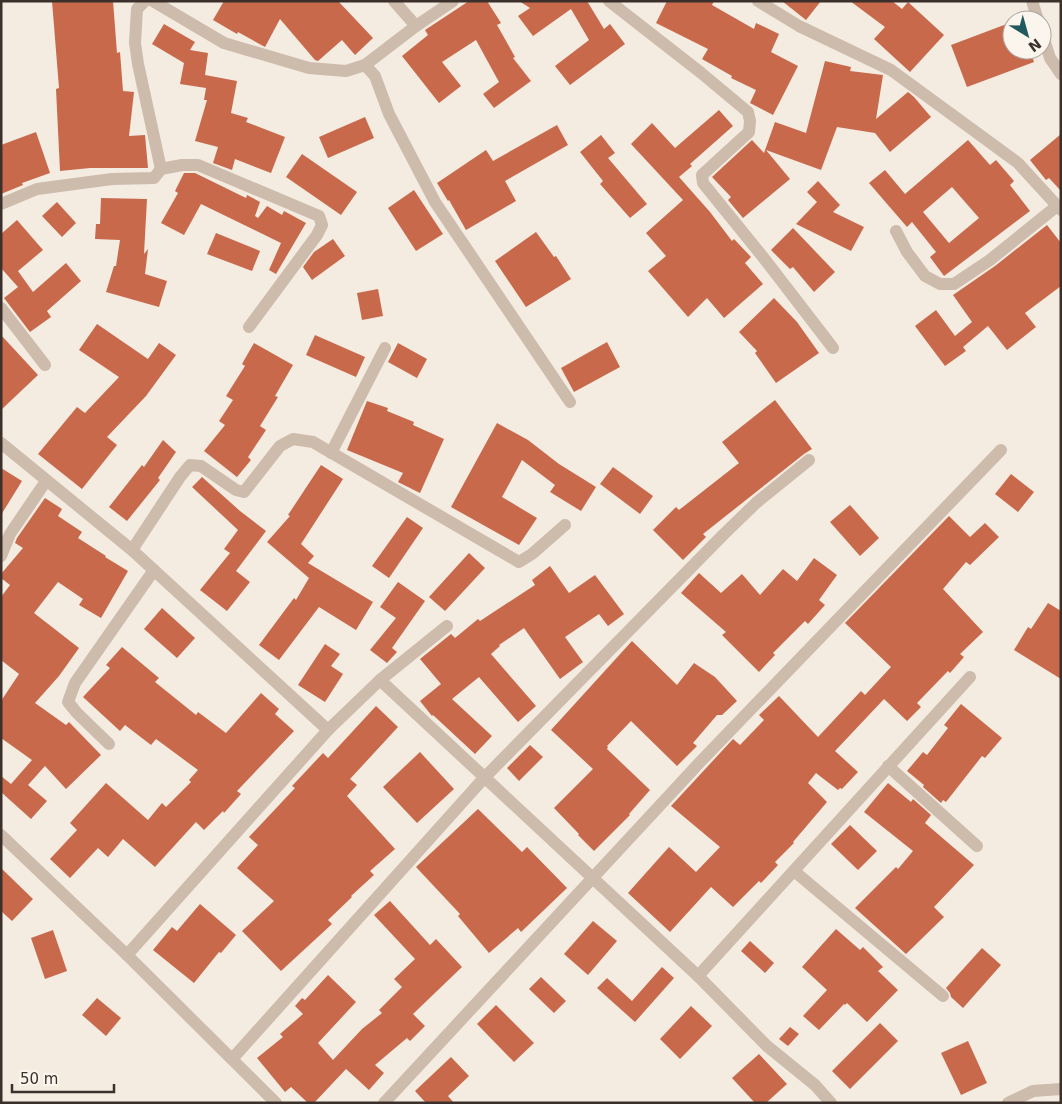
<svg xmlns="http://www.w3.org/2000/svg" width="1062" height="1104" viewBox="0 0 1062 1104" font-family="'DejaVu Sans',sans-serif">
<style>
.building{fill:#c8694b;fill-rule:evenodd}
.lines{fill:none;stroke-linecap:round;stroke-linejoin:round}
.minor{stroke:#cdbbac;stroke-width:12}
</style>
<rect width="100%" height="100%" fill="#f4ebe1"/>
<g class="building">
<polygon points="52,1 113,1 117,53 120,52 123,91 134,92 129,136 145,135 148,168 90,168 60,171 56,89 59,88"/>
<polygon points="224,1 338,1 373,38 355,55 342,40 318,61 315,60 280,19 265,47 238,32 237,34 213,20"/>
<polygon points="469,1 487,1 501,23 497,25 515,57 513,58 531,81 494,108 483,94 499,82 476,40 442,62 461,86 439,103 402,56 428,35 425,30"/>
<polygon points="519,1 587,1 604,29 610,24 625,44 570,85 555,66 589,40 571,9 533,36 518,16 530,8"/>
<polygon points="667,1 714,1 712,5 754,29 756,23 779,34 771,52 798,66 773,115 750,103 756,90 731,78 732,76 702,59 708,49 656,23"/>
<polygon points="782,1 821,1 806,20"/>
<polygon points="850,1 892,1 902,9 908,2 944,35 910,72 874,39 885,27"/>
<polygon points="1012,22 1012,50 1030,50 1034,62 967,87 951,45"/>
<polygon points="164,24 195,42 190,50 208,53 205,75 237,81 231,113 248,118 246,122 285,137 271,173 235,159 232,170 213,163 218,147 195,141 207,100 204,100 206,88 180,84 184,63 152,44"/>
<polygon points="825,61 851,67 850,71 883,75 876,119 908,92 914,97 931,117 890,152 875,133 837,127 821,170 766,150 790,179 743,218 728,200 731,197 712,177 752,140 764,153 775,122 806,133"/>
<polygon points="719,110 733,126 690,164 692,166 679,177 710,212 732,241 734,239 751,257 745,263 763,284 724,318 707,298 688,317 648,271 666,256 646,233 683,200 631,144 652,123 675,148"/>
<polygon points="365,117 374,138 328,158 319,137"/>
<polygon points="557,125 568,145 505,181 516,201 466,230 449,200 448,201 437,183 486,150 493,161"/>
<polygon points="36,132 50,173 22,183 23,185 1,194 1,145"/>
<polygon points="1061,134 1061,191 1049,178 1046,180 1030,160"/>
<polygon points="601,135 615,153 608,158 647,204 630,218 600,184 603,181 580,152"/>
<path d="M968,140L990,165L996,160L1014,181L1010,185L1030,211L944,276L930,257L936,252L912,222L907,227L869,183L885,170L905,194ZM952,187L979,218L949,243L923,212Z"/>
<polygon points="302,154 357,192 341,215 286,177"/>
<polygon points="184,173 195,173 246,198 247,195 260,202 255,216 258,218 267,206 282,215 284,211 306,223 276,274 269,270 281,243 201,204 184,235 161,223 178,193 175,191"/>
<polygon points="818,181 840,205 833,212 864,227 851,251 796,224 817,202 807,192"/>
<polygon points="414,190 443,234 416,251 388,208"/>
<polygon points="101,198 147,199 144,254 148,249 145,274 167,281 159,307 106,292 114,266 116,266 120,240 95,239 96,224 100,224"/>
<polygon points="57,202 76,223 62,237 42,216"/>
<polygon points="17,220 43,250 18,271 33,292 66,263 81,281 47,311 51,317 30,332 4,298 18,287 1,268 1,234"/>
<polygon points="1047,225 1061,243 1061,286 1025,313 1036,327 1007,350 988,326 963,347 966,351 945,366 915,326 936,310 955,336 972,322 953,295 995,266"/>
<polygon points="793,228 835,272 814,292 793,267 790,269 771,250"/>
<polygon points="536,232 554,257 556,256 571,279 526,307 495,261"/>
<polygon points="216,233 260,251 252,271 207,254"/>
<polygon points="333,239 345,256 312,280 303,267 314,252"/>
<polygon points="378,289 383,316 362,320 357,293"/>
<polygon points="774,298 797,322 819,353 776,383 755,353 757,351 739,332"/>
<polygon points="97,324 148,359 159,343 176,355 146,396 107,437 117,445 82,489 38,454 77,407 85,413 119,377 79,350"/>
<polygon points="1,335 38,375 1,410"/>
<polygon points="315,335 365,357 356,377 306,355"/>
<polygon points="607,342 620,367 574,392 561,368"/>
<polygon points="254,343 293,365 275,396 278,397 260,426 266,430 248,457 251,460 237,477 204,451 225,425 219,421 233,400 226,396 245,366 242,364"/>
<polygon points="398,343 427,359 417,378 388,362"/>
<polygon points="775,400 812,449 804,454 703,534 706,537 683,560 653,530 676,507 679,510 739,463 722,442"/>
<polygon points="367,401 388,408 387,411 414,422 413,425 444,439 420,493 398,482 403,473 347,450"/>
<polygon points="497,423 528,440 559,464 596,487 581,511 550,492 555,485 522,460 502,497 537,518 519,545 451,507"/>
<polygon points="163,440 176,452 158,478 160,480 127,521 109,507 142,465 144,467"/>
<polygon points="321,465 343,479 301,544 314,556 308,563 373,602 356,630 319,607 279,660 259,645 294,598 296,600 309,578 267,542 290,516 288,515"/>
<polygon points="613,467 653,496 640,514 600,484"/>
<polygon points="1,468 22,481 1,515"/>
<polygon points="1011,474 1034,492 1018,512 995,494"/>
<polygon points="202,477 240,511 266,531 236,571 250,582 227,611 200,590 230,553 224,549 238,530 192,487"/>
<polygon points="45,498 62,509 58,516 82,532 78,538 106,556 105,557 128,571 101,618 79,605 83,599 58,582 34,613 79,648 59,676 35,703 66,725 69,722 101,755 66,789 45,766 28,785 47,801 31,819 1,792 1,776 11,784 32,760 1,738 1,701 19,674 1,660 1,597 10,585 1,578 1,574 23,548 15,543 17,538"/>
<polygon points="850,505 879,538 860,556 830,522"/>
<polygon points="949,516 970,537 985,523 999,537 970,565 966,562 943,589 983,632 960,654 964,657 950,673 948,671 917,703 921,707 907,721 884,699 835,751 858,772 842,789 840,788 838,790 816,773 808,783 827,802 793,842 794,843 775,862 778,865 761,883 759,881 733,907 711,887 670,932 628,893 669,847 696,872 720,847 671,806 733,739 740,745 764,720 759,715 779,696 818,737 861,691 865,695 891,667 845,623"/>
<polygon points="407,517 423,528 389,578 372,566"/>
<polygon points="469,553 485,568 445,611 429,597"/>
<polygon points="814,558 837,575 819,600 825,605 808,624 805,621 773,653 775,655 759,672 722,635 726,632 681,593 699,573 721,593 742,574 760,595 783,569 797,581"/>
<polygon points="550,566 569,593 595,575 624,614 608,626 599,614 565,637 583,662 560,679 524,628 499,645 500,646 491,654 536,706 518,722 479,677 452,699 492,736 475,754 433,715 432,716 420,701 441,684 420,659 451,634 455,638 478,619 480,621 535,585 532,580"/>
<polygon points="398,582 425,601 392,648 397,652 387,663 370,650 396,618 380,607"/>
<polygon points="1048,603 1061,611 1061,679 1014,650 1028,627 1031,629"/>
<polygon points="162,608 195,638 177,658 144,629"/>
<polygon points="632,641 677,685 694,663 715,677 737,701 722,715 717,715 693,743 697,746 677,766 631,721 607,746 608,747 607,749 650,790 629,814 630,815 594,851 578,835 579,834 554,808 593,769 551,730"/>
<polygon points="325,644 340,654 331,666 343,674 325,702 298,685"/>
<polygon points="122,647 159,678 155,682 196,715 198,712 226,733 261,693 279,709 275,714 294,731 237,791 241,794 224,813 223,811 204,830 196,822 155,867 123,839 108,857 98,848 70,878 50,859 77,830 70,823 106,783 148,820 162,803 166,807 191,782 189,780 198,770 156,739 151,745 125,725 120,731 83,697 110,668 106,665"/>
<polygon points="961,704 1002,738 985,758 982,756 946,802 943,800 941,803 923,787 924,785 907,771 923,752 927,755 948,728 944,725"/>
<polygon points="376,706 398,727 350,779 357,785 347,796 395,849 370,871 374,875 351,896 352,897 328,920 332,924 281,971 242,931 274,901 237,868 258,845 249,837 295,788 292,786 323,753 328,758"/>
<polygon points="530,745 543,757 519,781 507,768"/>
<polygon points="420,752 454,789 417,823 383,787"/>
<polygon points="888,783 911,802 913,799 931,815 925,823 974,865 934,907 944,917 906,954 855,908 896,867 898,869 913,851 864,812"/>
<polygon points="478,809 522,852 527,847 567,888 521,932 518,928 489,953 458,916 460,914 416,867"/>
<polygon points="850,825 877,851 858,870 831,844"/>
<polygon points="1,868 33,899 12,921 1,911"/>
<polygon points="390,901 430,945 436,939 462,967 413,1014 425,1026 410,1041 407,1038 375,1065 384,1073 369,1090 346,1069 314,1103 308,1103 291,1087 285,1092 257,1058 283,1037 280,1034 303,1014 295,1006 302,998 305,1000 328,975 356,1002 318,1043 333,1060 362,1029 382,1013 379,1010 402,987 394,979 415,959 374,915"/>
<polygon points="200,904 236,935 221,953 219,952 194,983 153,950 172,927 177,931"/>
<polygon points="593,921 617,941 588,975 564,954"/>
<polygon points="836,929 860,950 863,947 883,967 878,971 898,990 867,1022 847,1003 845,1005 844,1004 819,1030 803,1016 827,990 802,967"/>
<polygon points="53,930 67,971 45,979 31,938"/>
<polygon points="750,941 774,963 765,973 741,951"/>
<polygon points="982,948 1001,965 963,1008 951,997 950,993 946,988"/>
<polygon points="662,967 674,978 635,1022 597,988 607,978 632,1001"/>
<polygon points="541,977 566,1001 554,1013 529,989"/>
<polygon points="97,998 121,1018 106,1036 82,1015"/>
<polygon points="496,1005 534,1043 514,1062 477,1024"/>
<polygon points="691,1006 712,1026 680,1059 660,1039"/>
<polygon points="880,1023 898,1041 850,1089 832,1071"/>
<polygon points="790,1027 799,1034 788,1046 779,1039"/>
<polygon points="968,1041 987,1083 961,1095 941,1053"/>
<polygon points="759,1054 787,1084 766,1103 755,1103 732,1078"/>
<polygon points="451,1057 469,1076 448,1096 454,1103 426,1103 415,1091"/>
</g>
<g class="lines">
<g class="minor">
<polyline points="145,1 137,9 135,43 138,64 161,169"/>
<polyline points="153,1 224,43 309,68 346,71 365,65 375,76 389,114 435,202 570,402"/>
<polyline points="394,1 416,26"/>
<polyline points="609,1 700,72 748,112 750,121 749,132 702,175 703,183 763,257 833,348"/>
<polyline points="758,1 799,26 891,70 1018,163 1061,210"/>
<polyline points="1032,1 1038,20"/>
<polyline points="1042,33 1050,58 1061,74"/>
<polyline points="365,65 416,26 453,1"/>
<polyline points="1,204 37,189 112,179 154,178 161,169 182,165 198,165 319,216 322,225 317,235 249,327"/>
<polyline points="896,231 907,252 925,276 940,284 954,284 990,260 1057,206"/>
<polyline points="1,308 45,365"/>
<polyline points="1,443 132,550 328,730"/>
<polyline points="331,453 385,348"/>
<polyline points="132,550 180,477 190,465 201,466 236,490 244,492 280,446 293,439 313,442 519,562 532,554 565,525"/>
<polyline points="1,556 10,534 46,481"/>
<polyline points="380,680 698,976 767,1046 815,1085 831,1103"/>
<polyline points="109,744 77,713 68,702 75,683 154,570"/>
<polyline points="888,766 977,846"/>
<polyline points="1,835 127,955 276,1103"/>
<polyline points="794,871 943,996"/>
<polyline points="127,955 328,730 380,680 447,626"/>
<polyline points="698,976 970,677"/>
<polyline points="233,1058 484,778 723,535 756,503 809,460"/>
<polyline points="384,1103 702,760 1001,450"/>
<polyline points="1008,1103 1033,1091 1061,1089"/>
</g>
</g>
<rect width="1062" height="1104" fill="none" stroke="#3b302b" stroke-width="5"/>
<g transform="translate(1027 35) rotate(143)"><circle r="24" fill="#fbf5ee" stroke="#aea6a0"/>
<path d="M0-4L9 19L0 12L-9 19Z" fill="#1f5a5e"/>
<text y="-8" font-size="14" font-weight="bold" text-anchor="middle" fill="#3b302b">N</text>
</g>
<path d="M12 1084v8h102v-8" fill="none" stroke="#3b302b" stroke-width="2.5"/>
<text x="20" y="1084" font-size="15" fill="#3b302b" stroke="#fbf5ee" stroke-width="4" paint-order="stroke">50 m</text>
</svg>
